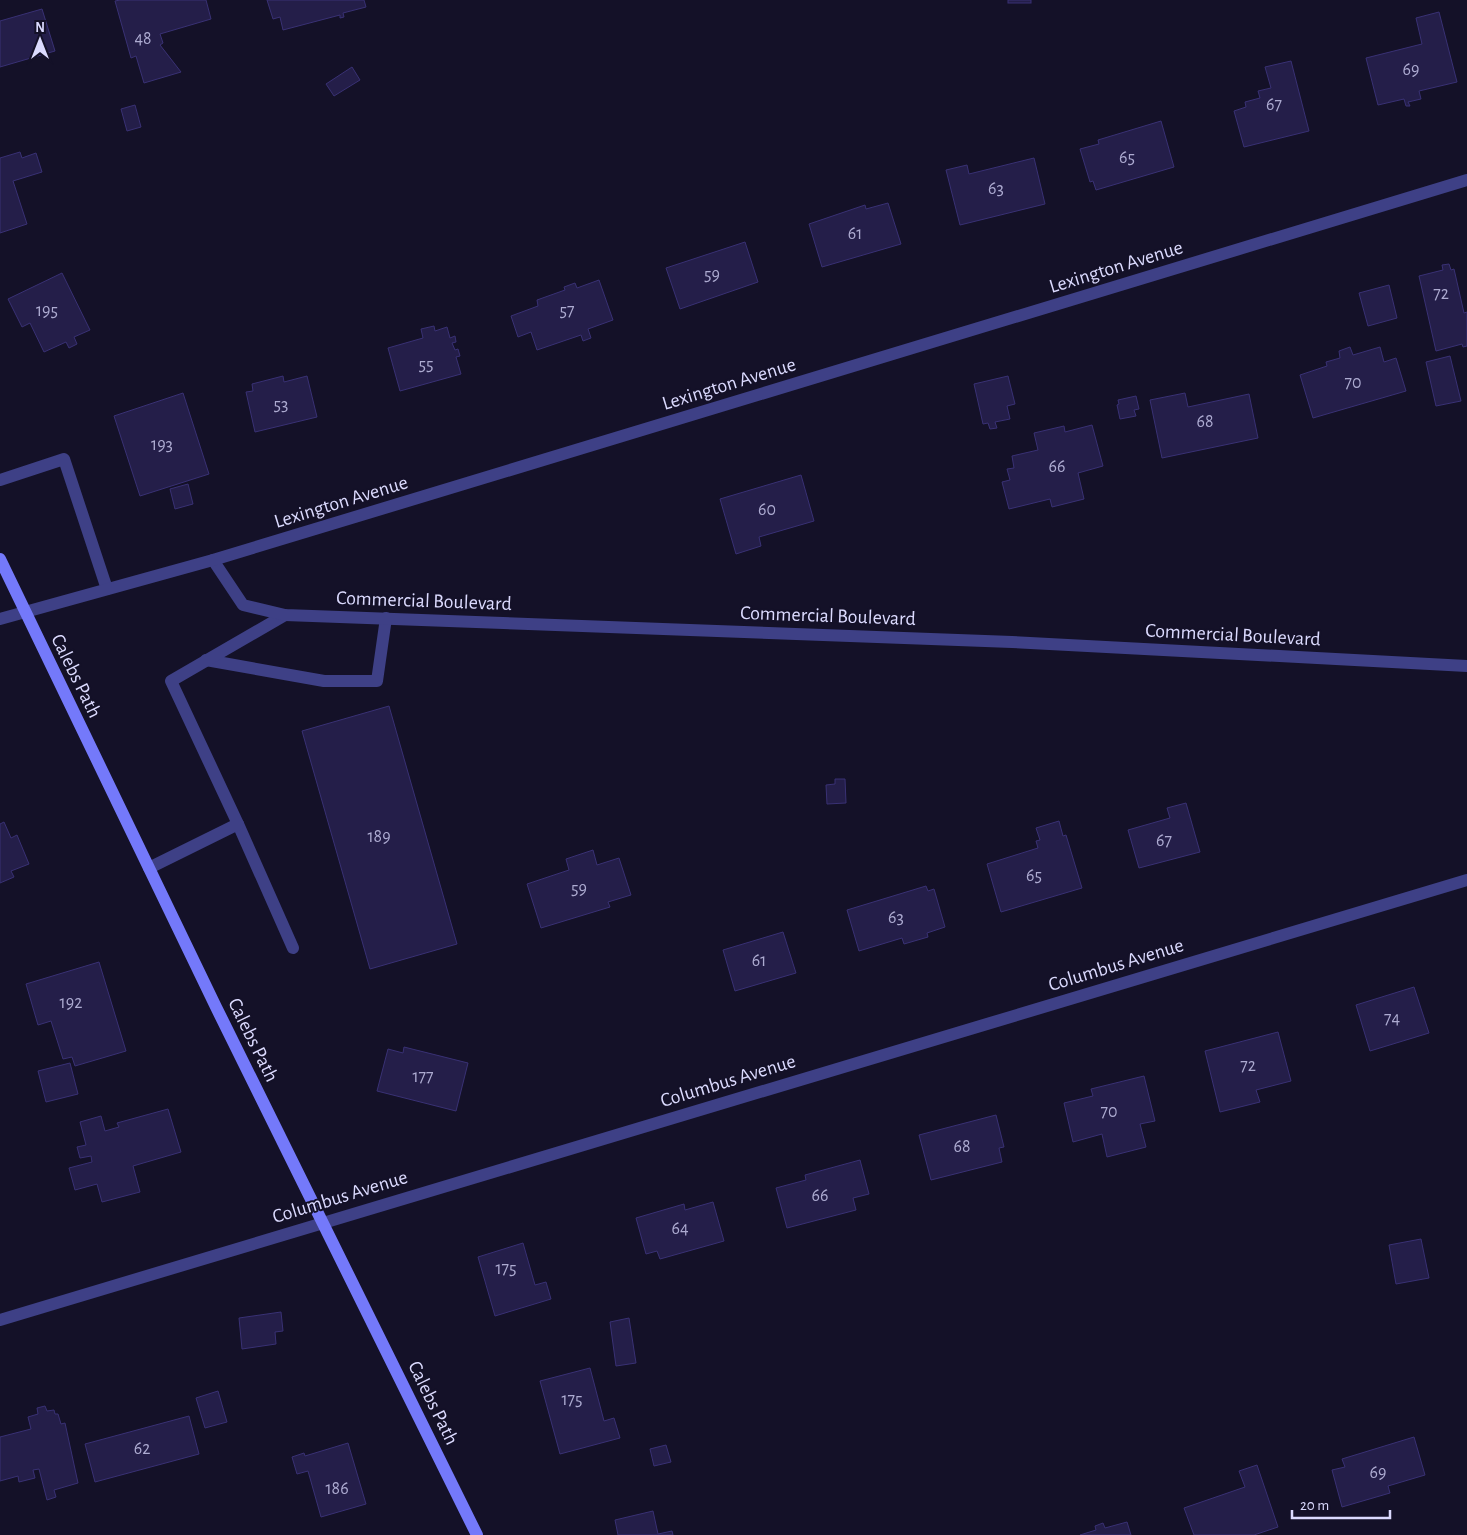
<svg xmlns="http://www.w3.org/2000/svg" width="1467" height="1535" viewBox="0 0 1467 1535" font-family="'Alegreya Sans',sans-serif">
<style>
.building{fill:#241e49;stroke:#393174}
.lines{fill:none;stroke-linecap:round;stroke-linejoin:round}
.lane{stroke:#3e4086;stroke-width:12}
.street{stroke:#3e4086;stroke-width:12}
.secondary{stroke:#7479fa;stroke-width:12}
.labels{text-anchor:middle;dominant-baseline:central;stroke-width:4;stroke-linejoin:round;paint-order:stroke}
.number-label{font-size:18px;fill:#adabd1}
.street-label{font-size:20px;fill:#dbdafe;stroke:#141128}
</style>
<rect width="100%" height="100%" fill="#141128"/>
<g class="building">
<polygon points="120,0 206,0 211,19 160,34 163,43 160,45 181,72 144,83 136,56 131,58 115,1"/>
<polygon points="267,0 364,0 366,7 343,13 344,17 340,18 340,15 283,30 280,17 273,19"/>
<rect x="1008" y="0" width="23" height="3"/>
<polygon points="42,9 55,51 0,67 0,21"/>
<polygon points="1439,12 1457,82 1419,91 1421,99 1408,102 1410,106 1406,106 1404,99 1378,105 1366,58 1422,44 1416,18"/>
<polygon points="1291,61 1309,131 1244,147 1234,111 1246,107 1245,102 1260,98 1258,91 1271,88 1265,67"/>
<polygon points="352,67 360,80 334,96 326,84"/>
<polygon points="135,105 141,127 127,131 121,109"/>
<polygon points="1161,121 1174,167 1096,190 1093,181 1090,182 1080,149 1099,144 1098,140"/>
<polygon points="20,152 22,158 36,153 42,172 13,181 27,224 0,233 0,158"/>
<polygon points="1034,158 1045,204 960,225 946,170 967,165 969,174"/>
<polygon points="888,203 901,244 822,267 809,224 865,205 866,209"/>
<polygon points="745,242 758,282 680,309 666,268"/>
<polygon points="1449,264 1451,270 1454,269 1464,313 1467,312 1467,346 1463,347 1462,344 1436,351 1419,276 1443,270 1442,265"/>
<polygon points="62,273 90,330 74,337 77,344 69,348 66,342 44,352 30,323 22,327 8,299"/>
<polygon points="599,280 613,320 588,329 591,338 583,341 581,335 537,350 531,332 518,337 511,316 538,306 537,300 565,290 564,287 575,283 577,288"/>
<polygon points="1389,285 1397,318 1368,326 1359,293"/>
<polygon points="434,326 435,331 447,327 450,338 455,336 456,342 452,343 455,350 458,349 460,356 456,357 461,374 400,391 388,348 423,338 421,329"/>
<polygon points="1350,347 1353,355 1380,347 1384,362 1396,358 1406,391 1313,418 1300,375 1327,366 1326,362 1340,358 1339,351"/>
<polygon points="1450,356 1461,401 1436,406 1426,362"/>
<polygon points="283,376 284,382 307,376 317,417 255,432 246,392 253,391 252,384"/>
<polygon points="1008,376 1015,404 1007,406 1010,419 995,422 997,428 990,429 988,423 983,424 974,384"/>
<polygon points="183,393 209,474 140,496 114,416"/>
<polygon points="1185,393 1188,407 1249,394 1258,438 1162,458 1150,400"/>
<polygon points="1136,396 1139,409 1134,410 1136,416 1120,419 1117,405 1119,404 1118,400"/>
<polygon points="1092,425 1103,466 1078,473 1084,499 1052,507 1050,499 1009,509 1002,482 1010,480 1007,469 1014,468 1012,456 1038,450 1034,433 1064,426 1065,432"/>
<polygon points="801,475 814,521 759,537 761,546 736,554 720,499"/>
<polygon points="188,484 193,504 175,509 170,489"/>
<polygon points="389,706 457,944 370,969 302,731"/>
<polygon points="835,779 845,779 846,803 827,804 826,785 835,784"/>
<polygon points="1186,803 1200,852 1139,868 1128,830 1170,818 1167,808"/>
<polygon points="1059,821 1063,836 1066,835 1082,888 1001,912 987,864 1038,848 1036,841 1040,840 1036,828"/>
<polygon points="4,822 11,838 17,835 29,864 11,871 14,877 0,883 0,824"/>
<polygon points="593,850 597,865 619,858 631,895 608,902 610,907 541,928 527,884 569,870 566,859"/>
<polygon points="926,886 928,891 934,889 945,927 927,933 928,937 904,944 902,938 859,951 847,910"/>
<polygon points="783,932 796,973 735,991 723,950"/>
<polygon points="99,962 126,1051 75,1066 72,1057 63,1059 51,1021 38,1025 26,984"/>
<polygon points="1414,987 1429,1033 1370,1051 1356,1005"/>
<polygon points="1278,1032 1291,1081 1256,1090 1260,1102 1220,1112 1205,1051"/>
<polygon points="404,1047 468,1063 456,1111 377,1091 388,1049 403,1053"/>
<polygon points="70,1063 78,1094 46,1102 38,1071"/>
<polygon points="1144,1076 1155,1121 1140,1124 1146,1147 1107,1157 1102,1134 1073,1142 1064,1103 1093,1096 1091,1089"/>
<polygon points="168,1109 181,1152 133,1166 140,1192 102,1202 97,1184 75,1190 69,1168 92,1162 91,1156 80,1158 77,1147 86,1145 80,1122 101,1116 105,1131 119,1127 117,1123"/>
<polygon points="996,1115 1004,1147 999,1148 1002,1162 931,1180 919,1135"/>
<polygon points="860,1160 869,1194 853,1198 856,1210 787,1228 776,1188 806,1180 805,1175"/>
<polygon points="713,1202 724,1241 660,1259 657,1251 646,1254 636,1218 684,1204 685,1210"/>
<polygon points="1421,1239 1429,1278 1396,1284 1389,1245"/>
<polygon points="523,1243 535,1285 546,1282 551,1299 495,1316 478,1257"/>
<polygon points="281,1312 283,1331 275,1332 276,1344 242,1349 239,1318"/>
<polygon points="629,1318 636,1363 616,1366 610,1322"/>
<polygon points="590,1368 604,1421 614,1418 620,1438 560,1454 540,1381"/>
<polygon points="218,1391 227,1422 205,1428 196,1398"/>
<polygon points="45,1406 47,1411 54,1410 55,1414 58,1414 61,1424 65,1423 78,1483 54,1490 56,1497 47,1500 39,1469 33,1470 35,1478 19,1482 18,1476 0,1481 0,1437 31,1429 28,1417 38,1414 37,1408"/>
<polygon points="189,1416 199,1454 95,1482 85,1444"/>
<polygon points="1414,1437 1425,1475 1388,1486 1390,1493 1342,1507 1332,1470 1345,1467 1342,1459"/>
<polygon points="348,1443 366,1504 321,1517 308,1471 297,1474 292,1457 304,1453 305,1456"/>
<polygon points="666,1445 671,1462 654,1466 650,1449"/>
<polygon points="1257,1465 1278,1527 1254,1535 1194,1535 1184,1508 1245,1487 1239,1471"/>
<polygon points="653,1511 658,1534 672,1531 673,1535 618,1535 615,1520"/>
<polygon points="1127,1522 1131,1535 1080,1535 1096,1530 1095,1526 1103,1523 1105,1528"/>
</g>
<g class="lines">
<g class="lane">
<polyline points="0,480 64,459 107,589"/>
<polyline points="206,660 324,681 377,681 386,618"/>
<polyline points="238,824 293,948"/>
<polyline points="149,868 238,824 171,681 285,615"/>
</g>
<g class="street">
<polyline points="213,560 243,605 285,615 1012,642 1467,666"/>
<polyline points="0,619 213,560 1467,180"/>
<polyline points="0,1320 1467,880"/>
</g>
<polyline class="secondary" points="0,559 216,1007 477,1535"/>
</g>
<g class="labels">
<g class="number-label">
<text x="143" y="39">48</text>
<text x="1411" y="70">69</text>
<text x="1274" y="105">67</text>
<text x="1127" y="158">65</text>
<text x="996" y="189">63</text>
<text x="855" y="234">61</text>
<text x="712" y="275">59</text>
<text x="1441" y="294">72</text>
<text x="47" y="311">195</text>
<text x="567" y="311">57</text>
<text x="426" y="365">55</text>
<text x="1353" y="383">70</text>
<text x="281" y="405">53</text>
<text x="1205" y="422">68</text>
<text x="162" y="445">193</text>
<text x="1057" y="467">66</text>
<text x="767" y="510">60</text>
<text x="379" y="837">189</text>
<text x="1164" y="841">67</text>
<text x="1034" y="876">65</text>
<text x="579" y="889">59</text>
<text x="896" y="918">63</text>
<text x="759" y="961">61</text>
<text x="71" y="1003">192</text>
<text x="1392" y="1019">74</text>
<text x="1248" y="1066">72</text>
<text x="423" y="1077">177</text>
<text x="1109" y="1112">70</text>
<text x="962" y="1147">68</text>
<text x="820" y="1196">66</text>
<text x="680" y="1229">64</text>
<text x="506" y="1269">175</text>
<text x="572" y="1400">175</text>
<text x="142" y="1449">62</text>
<text x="1378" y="1473">69</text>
<text x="337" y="1489">186</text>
</g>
<g class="street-label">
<text transform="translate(1116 267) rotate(-17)">Lexington Avenue</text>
<text transform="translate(729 384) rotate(-17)">Lexington Avenue</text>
<text transform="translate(341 502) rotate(-17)">Lexington Avenue</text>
<text transform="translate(424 601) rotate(2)">Commercial Boulevard</text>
<text transform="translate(828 616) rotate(2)">Commercial Boulevard</text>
<text transform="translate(1233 635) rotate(3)">Commercial Boulevard</text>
<text transform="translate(76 676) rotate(64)">Calebs Path</text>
<text transform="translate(1116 965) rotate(-17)">Columbus Avenue</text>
<text transform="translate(253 1040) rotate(64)">Calebs Path</text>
<text transform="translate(728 1081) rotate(-17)">Columbus Avenue</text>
<text transform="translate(340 1197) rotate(-17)">Columbus Avenue</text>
<text transform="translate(433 1403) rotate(64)">Calebs Path</text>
</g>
</g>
<g transform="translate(40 40)" stroke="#141128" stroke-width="4" paint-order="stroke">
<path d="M0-4L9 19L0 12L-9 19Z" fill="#dbdafe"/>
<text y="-8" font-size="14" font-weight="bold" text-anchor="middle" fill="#dbdafe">N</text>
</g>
<path d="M1292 1510v8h98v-8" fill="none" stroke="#dbdafe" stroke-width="2.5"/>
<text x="1300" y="1510" font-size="15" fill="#dbdafe" stroke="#141128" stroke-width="4" paint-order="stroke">20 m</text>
</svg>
